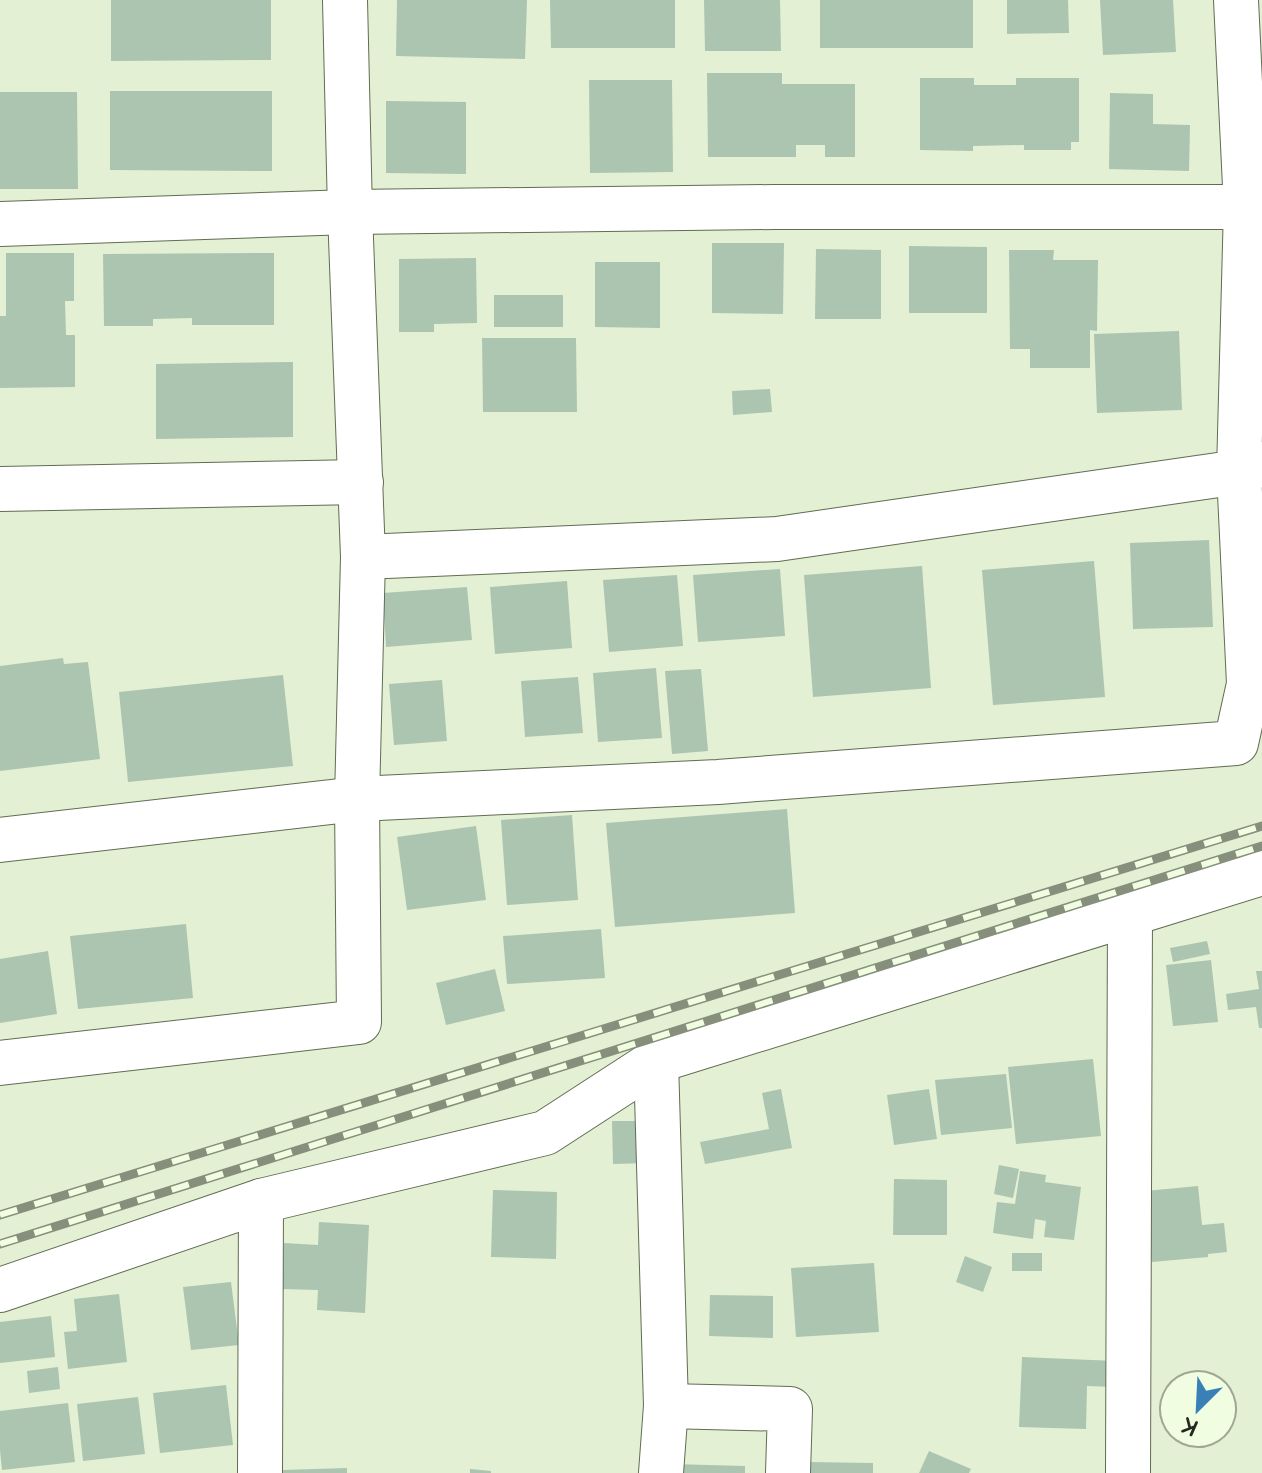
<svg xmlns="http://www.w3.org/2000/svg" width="1262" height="1473" viewBox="0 0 1262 1473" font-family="'Varela Round',sans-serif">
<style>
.building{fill:#abc5b0}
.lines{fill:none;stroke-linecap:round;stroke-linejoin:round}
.minor-casing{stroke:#616c53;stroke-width:46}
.minor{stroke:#fff;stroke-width:44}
.rail-casing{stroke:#868f7b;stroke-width:9}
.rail{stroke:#f0fde0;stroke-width:6;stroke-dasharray:18;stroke-linecap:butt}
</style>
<rect width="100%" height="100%" fill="#e3f0d3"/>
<g class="building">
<polygon points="111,0 271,0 271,60 111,61"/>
<polygon points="397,0 527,0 525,59 396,56"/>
<polygon points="550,0 675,0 675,48 551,48"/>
<polygon points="704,0 780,0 781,51 705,51"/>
<rect x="820" y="0" width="153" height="48"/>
<polygon points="1007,0 1068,0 1069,33 1007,34"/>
<polygon points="1100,0 1173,0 1176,52 1103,55"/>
<polygon points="707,73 782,73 782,84 855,84 855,157 825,157 825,145 796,145 796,157 708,157"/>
<polygon points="920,78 974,78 974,85 1016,85 1016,78 1079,78 1079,142 1071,142 1071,150 1024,150 1024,145 973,146 973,151 920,150"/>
<polygon points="589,80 672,80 673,172 590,173"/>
<polygon points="110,91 272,91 272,171 110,170"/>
<polygon points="0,92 77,92 78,189 0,189"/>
<polygon points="1110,93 1153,94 1153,124 1190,125 1189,171 1109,169"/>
<polygon points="386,101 466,102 466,174 386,173"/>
<polygon points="712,243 784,243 783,314 712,313"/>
<polygon points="909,246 987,247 987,313 909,313"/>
<polygon points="816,249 881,250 881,319 815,319"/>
<polygon points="1009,250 1054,250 1053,260 1098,260 1097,331 1090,330 1090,368 1030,368 1030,349 1010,349"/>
<polygon points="6,253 74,253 74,301 65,301 66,335 75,335 75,387 0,388 0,316 6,316"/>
<polygon points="274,253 274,325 192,325 192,318 153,319 153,326 104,326 103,254"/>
<polygon points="476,258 477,323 434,324 434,332 399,332 399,259"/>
<polygon points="595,262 660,262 660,328 595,327"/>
<rect x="494" y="295" width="69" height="32"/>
<polygon points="1179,331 1182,410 1097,413 1094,334"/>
<polygon points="482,338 576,338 577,412 483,412"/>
<polygon points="293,362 293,437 156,439 156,364"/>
<polygon points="770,389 772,412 733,415 732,391"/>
<polygon points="1209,540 1213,627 1133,629 1130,543"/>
<polygon points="1094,561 1105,697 993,705 982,570"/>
<polygon points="922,566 931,688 813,697 804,575"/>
<polygon points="780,569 785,636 698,642 693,575"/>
<polygon points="677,575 683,646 609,652 603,580"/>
<polygon points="567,581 572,648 495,654 490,587"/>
<polygon points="467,587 472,640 386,647 383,593"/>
<polygon points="63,658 64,664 88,662 100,759 0,771 0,666"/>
<polygon points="656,668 662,738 598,742 593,673"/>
<polygon points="701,669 708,751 672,754 665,671"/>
<polygon points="283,675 293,766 128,782 119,692"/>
<polygon points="578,677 583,733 525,737 521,681"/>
<polygon points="442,680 447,741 394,745 389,684"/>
<polygon points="787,809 795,913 615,927 606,823"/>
<polygon points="572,815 578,900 507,905 501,820"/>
<polygon points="476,826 486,900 407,910 397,837"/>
<polygon points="186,924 193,998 78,1009 70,936"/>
<polygon points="601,929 605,978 507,984 503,936"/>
<polygon points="1207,941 1210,954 1173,962 1170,948"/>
<polygon points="48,951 57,1014 0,1023 0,959"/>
<polygon points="1211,960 1218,1022 1173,1026 1166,965"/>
<polygon points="495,969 505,1011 446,1025 436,983"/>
<polygon points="1256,971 1262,971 1262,1028 1259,1028 1256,1007 1228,1010 1226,994 1259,989"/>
<polygon points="1093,1059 1101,1136 1016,1144 1008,1067"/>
<polygon points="1006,1074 1012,1128 941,1135 935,1080"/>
<polygon points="781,1089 792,1148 705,1164 700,1142 769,1129 762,1093"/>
<polygon points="929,1089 937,1139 894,1145 887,1095"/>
<polygon points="612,1121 651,1121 651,1163 613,1164"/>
<polygon points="999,1165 1019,1169 1013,1198 994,1194"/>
<polygon points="1020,1171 1046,1175 1045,1182 1081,1187 1074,1240 1044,1237 1046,1221 1035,1219 1033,1239 993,1233 997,1202 1015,1204"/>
<polygon points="894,1179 947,1180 947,1235 893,1235"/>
<polygon points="1198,1186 1202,1225 1224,1223 1227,1252 1208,1254 1208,1257 1152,1262 1145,1191"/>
<polygon points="493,1190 557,1192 556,1259 491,1257"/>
<polygon points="319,1222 369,1225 365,1313 317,1310 318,1290 282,1289 284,1243 318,1245"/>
<rect x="1012" y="1253" width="30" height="18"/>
<polygon points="965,1256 992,1267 983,1292 956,1282"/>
<polygon points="874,1263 879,1332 796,1337 791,1268"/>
<polygon points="231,1282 239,1345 191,1350 183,1287"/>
<polygon points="119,1294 127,1362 68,1369 64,1332 77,1331 74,1299"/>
<polygon points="710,1295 773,1296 773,1338 709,1336"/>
<polygon points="51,1316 55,1357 0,1363 0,1322"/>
<polygon points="1022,1357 1115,1361 1114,1387 1087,1386 1086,1429 1019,1427"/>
<polygon points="58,1367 60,1389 29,1393 27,1371"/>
<polygon points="226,1385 233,1445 160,1453 153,1393"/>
<polygon points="138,1397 145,1454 83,1461 77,1404"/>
<polygon points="68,1403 75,1462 2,1470 0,1450 0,1411"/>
<polygon points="929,1451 971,1469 969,1473 919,1473"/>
<polygon points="807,1462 873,1463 873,1473 807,1473"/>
<polygon points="672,1464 745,1466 745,1473 672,1473"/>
<polygon points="347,1468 347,1473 282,1473 282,1470"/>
<polygon points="470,1469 491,1471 491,1473 470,1473"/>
</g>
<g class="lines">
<g class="minor-casing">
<g id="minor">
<polyline points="0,224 350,212 774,207 1246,207 1262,201"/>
<polyline points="0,489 361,482"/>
<polyline points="363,557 777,539 1239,472 1262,464"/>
<polyline points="0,840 357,799 718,782 1236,743 1249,684 1239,472 1246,207 1236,0"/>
<polyline points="656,1061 666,1406 661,1473"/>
<polyline points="0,1063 359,1022 357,799 363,557 350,212 345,0"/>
<polyline points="0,1290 261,1201 545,1133 656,1061 1262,873"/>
<polyline points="666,1406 790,1409 788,1473"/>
<polyline points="260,1473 261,1201"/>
<polyline points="1128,1473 1130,915"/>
</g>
</g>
<use href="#minor" class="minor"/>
<g class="rail-casing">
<g id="rail">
<polyline points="0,1215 1262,826"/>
<polyline points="0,1244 1262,846"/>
</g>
</g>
<use href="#rail" class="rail"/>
</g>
<g transform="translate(1198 1409) rotate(204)"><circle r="38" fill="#f0fde0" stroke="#9fa893" stroke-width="2"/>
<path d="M0-6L14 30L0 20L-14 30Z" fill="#3880b5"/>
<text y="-12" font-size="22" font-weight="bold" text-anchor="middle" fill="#25291f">K</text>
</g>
</svg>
